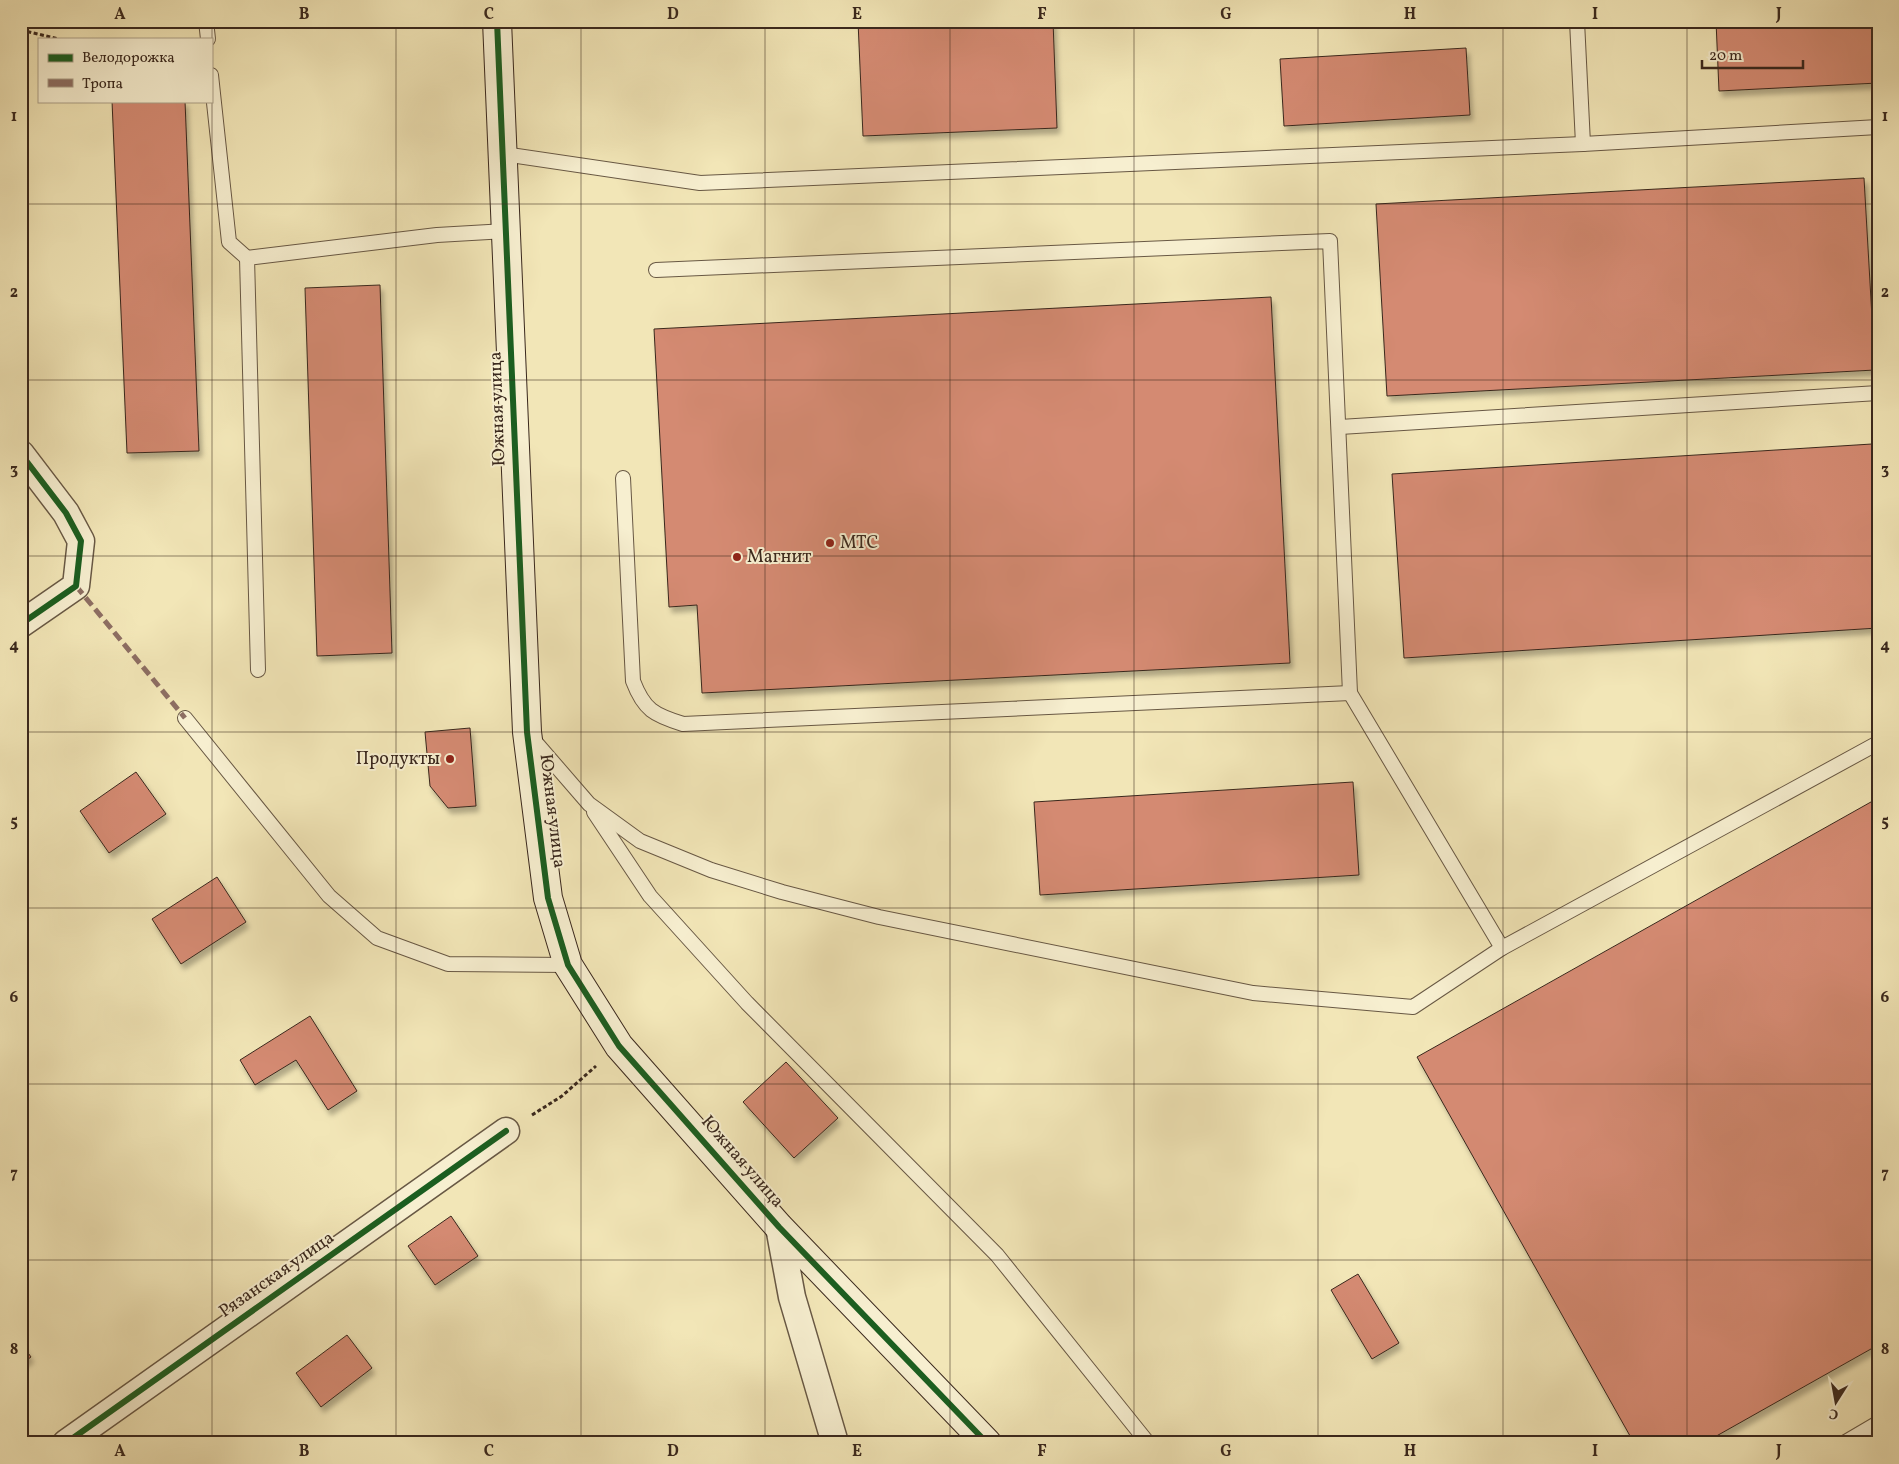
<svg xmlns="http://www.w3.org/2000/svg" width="1899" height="1464" viewBox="0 0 1899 1464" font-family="Vollkorn,serif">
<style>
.building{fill:#d48a72;stroke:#3a281d;filter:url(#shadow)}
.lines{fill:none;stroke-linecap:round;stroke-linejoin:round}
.lane-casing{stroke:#685844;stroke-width:16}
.street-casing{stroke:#685844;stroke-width:29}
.secondary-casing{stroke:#3a281d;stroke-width:30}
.path{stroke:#3a281d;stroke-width:3;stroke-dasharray:4 2.5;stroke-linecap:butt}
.lane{stroke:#f7efd0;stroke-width:14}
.street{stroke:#f7efd0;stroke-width:26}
.secondary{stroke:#f7efd0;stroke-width:28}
.quiet{stroke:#8d6e63;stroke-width:5;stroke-dasharray:10 5;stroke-linecap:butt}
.cycleway-casing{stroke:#f7efd0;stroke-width:9}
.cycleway{stroke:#1b5e20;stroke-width:6}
.grid{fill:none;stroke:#3a281d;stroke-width:1;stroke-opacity:0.55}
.poi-dot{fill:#8f2418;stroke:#f7efd0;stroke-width:2}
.labels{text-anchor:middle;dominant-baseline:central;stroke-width:4;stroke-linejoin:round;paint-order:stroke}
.street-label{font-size:18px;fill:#3a281d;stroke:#f7efd0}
.poi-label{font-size:18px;fill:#3a281d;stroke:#f7efd0;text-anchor:start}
.neatline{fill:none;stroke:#3a281d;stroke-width:2}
.grid-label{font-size:16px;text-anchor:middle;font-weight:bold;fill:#3a281d}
</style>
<defs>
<filter id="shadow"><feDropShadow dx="3" dy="5.5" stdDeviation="2.5" flood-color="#0004"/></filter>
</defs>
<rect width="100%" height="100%" fill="#f2e6b7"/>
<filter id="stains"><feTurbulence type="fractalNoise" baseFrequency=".004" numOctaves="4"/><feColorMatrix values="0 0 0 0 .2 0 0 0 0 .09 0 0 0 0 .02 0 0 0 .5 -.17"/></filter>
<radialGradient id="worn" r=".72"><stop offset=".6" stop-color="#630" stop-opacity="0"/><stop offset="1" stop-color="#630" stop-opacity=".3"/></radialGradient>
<g class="building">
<polygon points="858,21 1053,21 1057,128 863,136"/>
<polygon points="1716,21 1878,21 1878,83 1719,91"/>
<polygon points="1466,48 1470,115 1284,126 1280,59"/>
<polygon points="112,101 185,101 199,451 127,453"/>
<polygon points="1864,178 1875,370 1387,396 1376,204"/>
<polygon points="380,285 392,653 317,656 305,288"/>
<polygon points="1271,297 1290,663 702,693 697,605 669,607 654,329"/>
<polygon points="1872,444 1878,540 1878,628 1404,658 1392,474"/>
<polygon points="470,728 476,806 448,808 430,786 425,732"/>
<polygon points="136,772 166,814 109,853 80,811"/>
<polygon points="1353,782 1359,875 1040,895 1034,802"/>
<polygon points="1878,798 1878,1345 1704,1443 1634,1443 1417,1057"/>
<polygon points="217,877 246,922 181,964 152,919"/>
<polygon points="310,1016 357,1091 328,1110 296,1060 255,1085 240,1060"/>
<polygon points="786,1062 838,1118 794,1158 743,1102"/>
<polygon points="451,1216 478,1256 435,1285 408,1246"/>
<polygon points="1358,1274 1399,1343 1372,1359 1331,1290"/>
<polygon points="347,1335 372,1368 321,1407 296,1373"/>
<polygon points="21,1343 31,1357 21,1364"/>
</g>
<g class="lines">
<g class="lane-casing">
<g id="lane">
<polyline points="206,21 208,39"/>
<polyline points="1577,21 1583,144"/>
<polyline points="211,75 229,242 247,258"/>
<polyline points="504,154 700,183 1583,144 1878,127"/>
<polyline points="656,270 1330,241 1350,693 1502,948"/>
<polyline points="1340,427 1878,393"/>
<path d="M623,478L633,681C644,710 654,715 683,724L1350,693"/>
<polyline points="258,670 247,258 437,235 506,231"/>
<polyline points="185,718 329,896 377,938 448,964 568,965"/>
<polyline points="531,737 589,804 640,841 711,870 782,892 879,917 1253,993 1413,1007 1502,948 1878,743"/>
<polyline points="594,812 650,896 747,1003 997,1255 1148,1443"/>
<polyline points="1844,1443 1878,1423"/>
</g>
</g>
<g class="street-casing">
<g id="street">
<polyline points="21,454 66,513 81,541 76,586 21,624"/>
<polyline points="779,1227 792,1297 835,1443"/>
<polyline points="66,1443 506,1131"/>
</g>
</g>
<g class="secondary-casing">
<polyline id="secondary" points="497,21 527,732 548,898 568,965 619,1046 779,1227 987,1443"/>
</g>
<g class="path">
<polyline points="21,30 59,39"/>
<polyline points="532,1115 562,1096 596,1066"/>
</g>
<use href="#lane" class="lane"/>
<use href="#street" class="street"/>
<use href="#secondary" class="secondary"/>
<polyline class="quiet" points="76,586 185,718"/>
<g class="cycleway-casing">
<g id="cycleway">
<polyline points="497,21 527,732 548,898 568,965 619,1046 779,1227 987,1443"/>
<polyline points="21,454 66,513 81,541 76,586 21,624"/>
<polyline points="66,1443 506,1131"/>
</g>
</g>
<use href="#cycleway" class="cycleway"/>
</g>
<path class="grid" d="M212,21V1443M396,21V1443M581,21V1443M765,21V1443M950,21V1443M1134,21V1443M1318,21V1443M1503,21V1443M1687,21V1443M21,204H1878M21,380H1878M21,556H1878M21,732H1878M21,908H1878M21,1084H1878M21,1260H1878"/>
<g class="poi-dot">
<circle cx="830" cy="543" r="5"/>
<circle cx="737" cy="557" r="5"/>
<circle cx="450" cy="759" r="5"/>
</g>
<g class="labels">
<g class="street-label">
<text transform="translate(498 409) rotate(-92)">Южная улица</text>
<text transform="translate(552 811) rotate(83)">Южная улица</text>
<text transform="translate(742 1162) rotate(49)">Южная улица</text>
<text transform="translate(277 1275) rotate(-35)">Рязанская улица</text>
</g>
<g class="poi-label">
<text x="840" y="543">МТС</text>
<text x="747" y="557">Магнит</text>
<text x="440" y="759" text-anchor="end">Продукты</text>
</g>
</g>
<rect width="1899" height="1464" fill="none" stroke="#f2e6b7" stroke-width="55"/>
<rect x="38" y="38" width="175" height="65" fill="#f7efd0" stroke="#ab9f88"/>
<rect x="48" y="54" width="25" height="8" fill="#1b5e20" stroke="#ab9f88"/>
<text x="82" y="62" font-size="15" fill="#3a281d">Велодорожка</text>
<rect x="48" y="79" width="25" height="8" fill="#8d6e63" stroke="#ab9f88"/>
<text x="82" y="88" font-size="15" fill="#3a281d">Тропа</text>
<g transform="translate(1836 1402) rotate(191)" stroke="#f7efd0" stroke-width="4" paint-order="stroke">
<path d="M0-4L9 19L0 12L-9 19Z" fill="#3a281d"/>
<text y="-8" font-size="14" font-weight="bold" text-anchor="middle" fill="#3a281d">С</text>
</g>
<path d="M1702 60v8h101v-8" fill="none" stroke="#3a281d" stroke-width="2.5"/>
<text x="1709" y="60" font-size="15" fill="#3a281d" stroke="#f7efd0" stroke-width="4" paint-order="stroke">20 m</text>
<rect x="28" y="28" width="1844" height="1408" class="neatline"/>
<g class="grid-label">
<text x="120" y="19">A</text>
<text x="304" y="19">B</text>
<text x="489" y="19">C</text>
<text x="673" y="19">D</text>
<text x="857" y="19">E</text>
<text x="1042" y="19">F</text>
<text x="1226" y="19">G</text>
<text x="1410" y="19">H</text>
<text x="1595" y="19">I</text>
<text x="1779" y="19">J</text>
<text x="14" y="121">1</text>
<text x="1885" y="121">1</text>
<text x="14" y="297">2</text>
<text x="1885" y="297">2</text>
<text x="14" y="474">3</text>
<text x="1885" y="474">3</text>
<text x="14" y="650">4</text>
<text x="1885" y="650">4</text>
<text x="14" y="826">5</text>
<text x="1885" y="826">5</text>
<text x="14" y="1002">6</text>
<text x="1885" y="1002">6</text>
<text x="14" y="1178">7</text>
<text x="1885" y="1178">7</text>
<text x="14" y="1354">8</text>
<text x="1885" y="1354">8</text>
<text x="120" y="1456">A</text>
<text x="304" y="1456">B</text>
<text x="489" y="1456">C</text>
<text x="673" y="1456">D</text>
<text x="857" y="1456">E</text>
<text x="1042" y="1456">F</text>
<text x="1226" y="1456">G</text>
<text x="1410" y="1456">H</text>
<text x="1595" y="1456">I</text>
<text x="1779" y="1456">J</text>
</g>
<rect width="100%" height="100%" filter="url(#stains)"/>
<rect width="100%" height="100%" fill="url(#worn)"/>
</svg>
